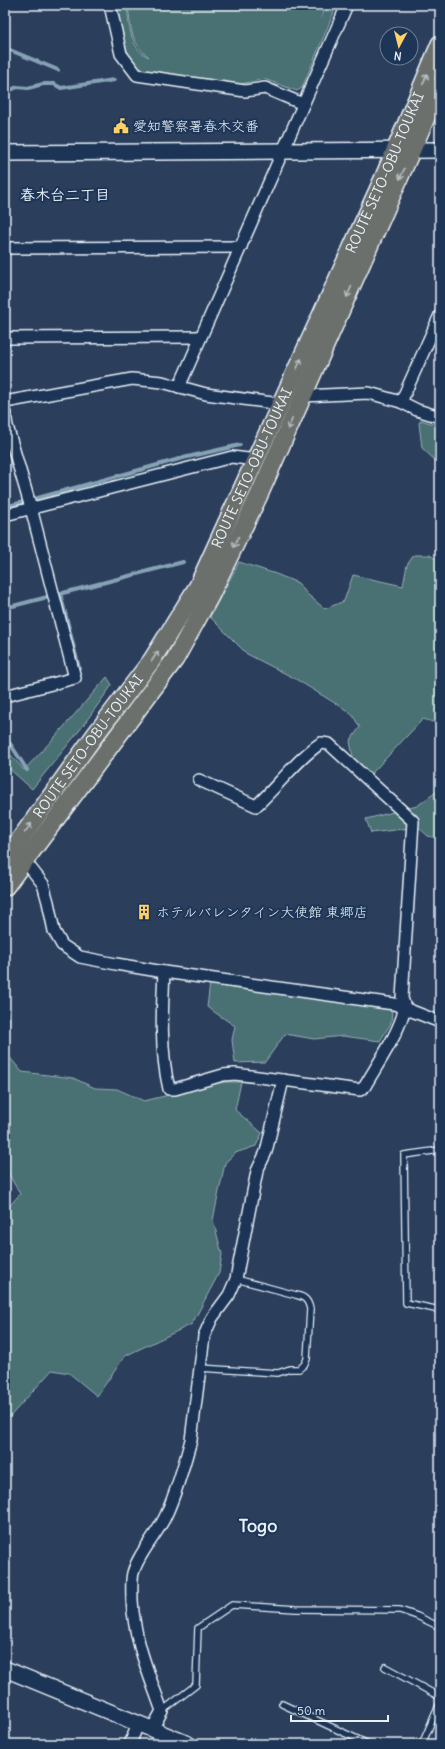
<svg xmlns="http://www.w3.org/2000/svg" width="445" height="1749" viewBox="0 0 445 1749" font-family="Delius,'Klee One',sans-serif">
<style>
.green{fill:#496f72;stroke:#98b0b5}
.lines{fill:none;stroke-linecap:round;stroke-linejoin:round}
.stream{stroke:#86a3b5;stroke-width:4}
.lane-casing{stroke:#e8f1f8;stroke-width:8}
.street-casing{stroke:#e8f1f8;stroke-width:14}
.secondary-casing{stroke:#e8f1f8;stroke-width:18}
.primary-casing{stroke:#e8f1f8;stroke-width:20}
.lane{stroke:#1d3557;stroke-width:5.5}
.street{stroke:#1d3557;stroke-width:11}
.secondary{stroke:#1d3557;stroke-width:15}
.primary{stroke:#6c706d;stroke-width:17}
.oneway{stroke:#b6bdc0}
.labels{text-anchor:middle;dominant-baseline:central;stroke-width:4;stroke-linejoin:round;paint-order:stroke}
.poi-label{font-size:14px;fill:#e8f1f8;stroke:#1d3557;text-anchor:start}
.street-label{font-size:14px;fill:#e8f1f8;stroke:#1d3557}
.neighbourhood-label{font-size:15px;font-weight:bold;fill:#e8f1f8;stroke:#1d3557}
.district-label{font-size:18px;font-weight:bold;fill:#e8f1f8;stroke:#1d3557}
</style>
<rect width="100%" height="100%" fill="#2b3e5c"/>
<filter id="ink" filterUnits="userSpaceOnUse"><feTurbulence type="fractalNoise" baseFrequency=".025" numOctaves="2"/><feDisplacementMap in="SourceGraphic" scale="8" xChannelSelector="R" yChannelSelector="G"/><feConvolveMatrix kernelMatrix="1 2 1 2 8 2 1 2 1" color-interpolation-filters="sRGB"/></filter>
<g filter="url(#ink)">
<g class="green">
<path d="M117,5H127C129,23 129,49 149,57C130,42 131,28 128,5H326L321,18L327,5H337L302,88L297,91L264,79L241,84L139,70C123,52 121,28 117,5Z"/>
<polygon points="421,420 440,426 440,465 422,448 419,423"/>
<polygon points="414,555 430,555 440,562 440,724 423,719 371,774 354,762 350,741 360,727 351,713 294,678 247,654 210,617 239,562 276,574 298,583 307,594 325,609 344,601 353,575 403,586 407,565"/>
<polygon points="107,677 112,685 79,731 32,789 5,765 5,748 24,770 55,737"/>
<polygon points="440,789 440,839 428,836 418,827 371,833 366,819 417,806"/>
<polygon points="210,983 392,1010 391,1023 380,1041 343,1036 314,1039 285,1034 265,1062 235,1063 232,1040 235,1026 207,1007"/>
<polygon points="5,995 9,1018 7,1054 22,1072 73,1078 95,1088 117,1089 144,1101 223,1082 241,1082 235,1110 262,1133 256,1146 235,1153 225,1163 213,1220 222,1254 219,1273 192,1324 125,1356 97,1396 69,1373 52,1370 5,1422 5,1211 20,1194 8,1173 5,1173"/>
</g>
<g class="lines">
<g class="stream">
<polyline points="5,48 58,70"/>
<polyline points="5,93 17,87 28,88 43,84 54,84 61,88 114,80"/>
<polyline points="5,507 183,458 240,445"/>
<polyline points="60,593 79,668"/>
<polyline points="5,608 183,562"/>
<polyline points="5,739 11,745 27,770"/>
</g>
<g class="lane-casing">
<g id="lane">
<polyline points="440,1150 404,1155 406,1303 440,1310"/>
<path d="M200,1368L278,1373L290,1369H299L304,1365L307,1359L310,1309C308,1300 305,1297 296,1295L236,1279"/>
<polyline points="385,1667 440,1697"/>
<polyline points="282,1704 368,1744"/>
<polyline points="162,1711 196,1685 198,1628 232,1605 296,1609 400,1610 417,1616 440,1627"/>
<polyline points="422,1744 440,1703"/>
</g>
</g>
<g class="street-casing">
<g id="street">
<polyline points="110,5 121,54 137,75 245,91 265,88 303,104"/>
<polyline points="5,248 241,247"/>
<polyline points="5,338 200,337"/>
<polyline points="179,387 347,5"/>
<polyline points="302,396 369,393 401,402 417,410 440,417"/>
<polyline points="5,402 132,379 162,382 206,394 280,404"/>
<polyline points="401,402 440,315"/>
<polyline points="5,413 7,426 31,508 75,678 5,696"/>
<polyline points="5,515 232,457 256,460"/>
<polyline points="5,845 25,861 43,884 48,902 54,931 62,945 80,957 116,964 164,972 394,1004 440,1022"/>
<path d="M164,972C162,1010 160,1051 169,1089H175L223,1075L235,1074L360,1090L365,1086C375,1068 403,1027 404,1008C405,1005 403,1001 402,998L413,821L329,744L321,743C297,759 278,786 256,806L199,780"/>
<path d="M152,1729L162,1711C149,1674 134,1640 132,1600C132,1592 131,1581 133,1573C139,1552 157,1535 166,1515C177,1491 184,1465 191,1440L204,1336L212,1318L229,1295L236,1279L257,1171L266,1152L283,1080"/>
<polyline points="130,1744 138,1724"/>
</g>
</g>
<g class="secondary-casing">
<g id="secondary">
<polyline points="5,153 440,150"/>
<polyline points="5,1669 188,1744"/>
</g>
</g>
<g class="primary-casing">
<g id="primary">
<path id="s1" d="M5,860L95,735L152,660L198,586L384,177L440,44"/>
<polyline points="5,887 175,659 210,596 259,495 440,86"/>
</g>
</g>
<use href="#lane" class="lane"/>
<use href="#street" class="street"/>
<use href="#secondary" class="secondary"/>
<use href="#primary" class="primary"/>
</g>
<defs><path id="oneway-shaft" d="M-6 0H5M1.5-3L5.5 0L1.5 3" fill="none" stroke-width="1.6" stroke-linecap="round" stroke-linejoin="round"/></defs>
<g class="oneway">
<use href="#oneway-shaft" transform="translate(425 79) rotate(-67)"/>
<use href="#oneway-shaft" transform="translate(402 174) rotate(114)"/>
<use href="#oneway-shaft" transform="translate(349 292) rotate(114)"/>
<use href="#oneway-shaft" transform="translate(299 364) rotate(-66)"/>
<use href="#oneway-shaft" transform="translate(290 424) rotate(114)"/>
<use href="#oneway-shaft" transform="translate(236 542) rotate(116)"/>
<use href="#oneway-shaft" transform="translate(155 656) rotate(-57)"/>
<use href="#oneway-shaft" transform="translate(28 828) rotate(-54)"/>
</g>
</g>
<defs>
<g id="civic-bare" transform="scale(1.2)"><path d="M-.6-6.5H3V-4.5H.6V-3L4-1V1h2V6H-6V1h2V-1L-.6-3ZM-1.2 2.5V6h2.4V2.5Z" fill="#ffd166" stroke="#1d3557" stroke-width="2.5" paint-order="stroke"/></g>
<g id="building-bare" transform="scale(1.2)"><path d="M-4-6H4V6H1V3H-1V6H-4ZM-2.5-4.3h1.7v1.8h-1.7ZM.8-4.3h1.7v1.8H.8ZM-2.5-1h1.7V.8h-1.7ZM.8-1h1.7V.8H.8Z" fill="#ffd166" stroke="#1d3557" stroke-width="2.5" paint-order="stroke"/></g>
</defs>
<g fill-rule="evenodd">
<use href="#civic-bare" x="121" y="126"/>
<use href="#building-bare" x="144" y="912"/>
</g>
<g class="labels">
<g class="poi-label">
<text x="133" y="126">愛知警察署春木交番</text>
<text x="156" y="912">ホテルバレンタイン大使館 東郷店</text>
</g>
<g class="street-label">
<text stroke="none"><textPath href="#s1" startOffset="789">ROUTE SETO-OBU-TOUKAI</textPath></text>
<text stroke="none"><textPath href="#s1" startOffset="465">ROUTE SETO-OBU-TOUKAI</textPath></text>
<text stroke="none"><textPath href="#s1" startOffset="141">ROUTE SETO-OBU-TOUKAI</textPath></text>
</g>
<g class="neighbourhood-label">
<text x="65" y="194">春木台二丁目</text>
</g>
<g class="district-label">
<text x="258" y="1525">Togo</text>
</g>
</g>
<rect width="445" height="1749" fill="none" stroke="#1d3557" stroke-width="20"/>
<rect x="10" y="10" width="425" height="1729" fill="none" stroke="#e8f1f8" stroke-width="1.5" filter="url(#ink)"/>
<g transform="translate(399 46) rotate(187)"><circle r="19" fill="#1d3557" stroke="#6e8097"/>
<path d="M0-3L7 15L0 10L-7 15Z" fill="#ffd166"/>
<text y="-6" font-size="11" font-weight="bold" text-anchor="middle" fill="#e8f1f8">N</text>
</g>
<path d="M291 1715v6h97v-6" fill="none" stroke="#e8f1f8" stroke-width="2"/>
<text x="297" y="1715" font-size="12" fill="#e8f1f8" stroke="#1d3557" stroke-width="3" paint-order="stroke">50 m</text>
</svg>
